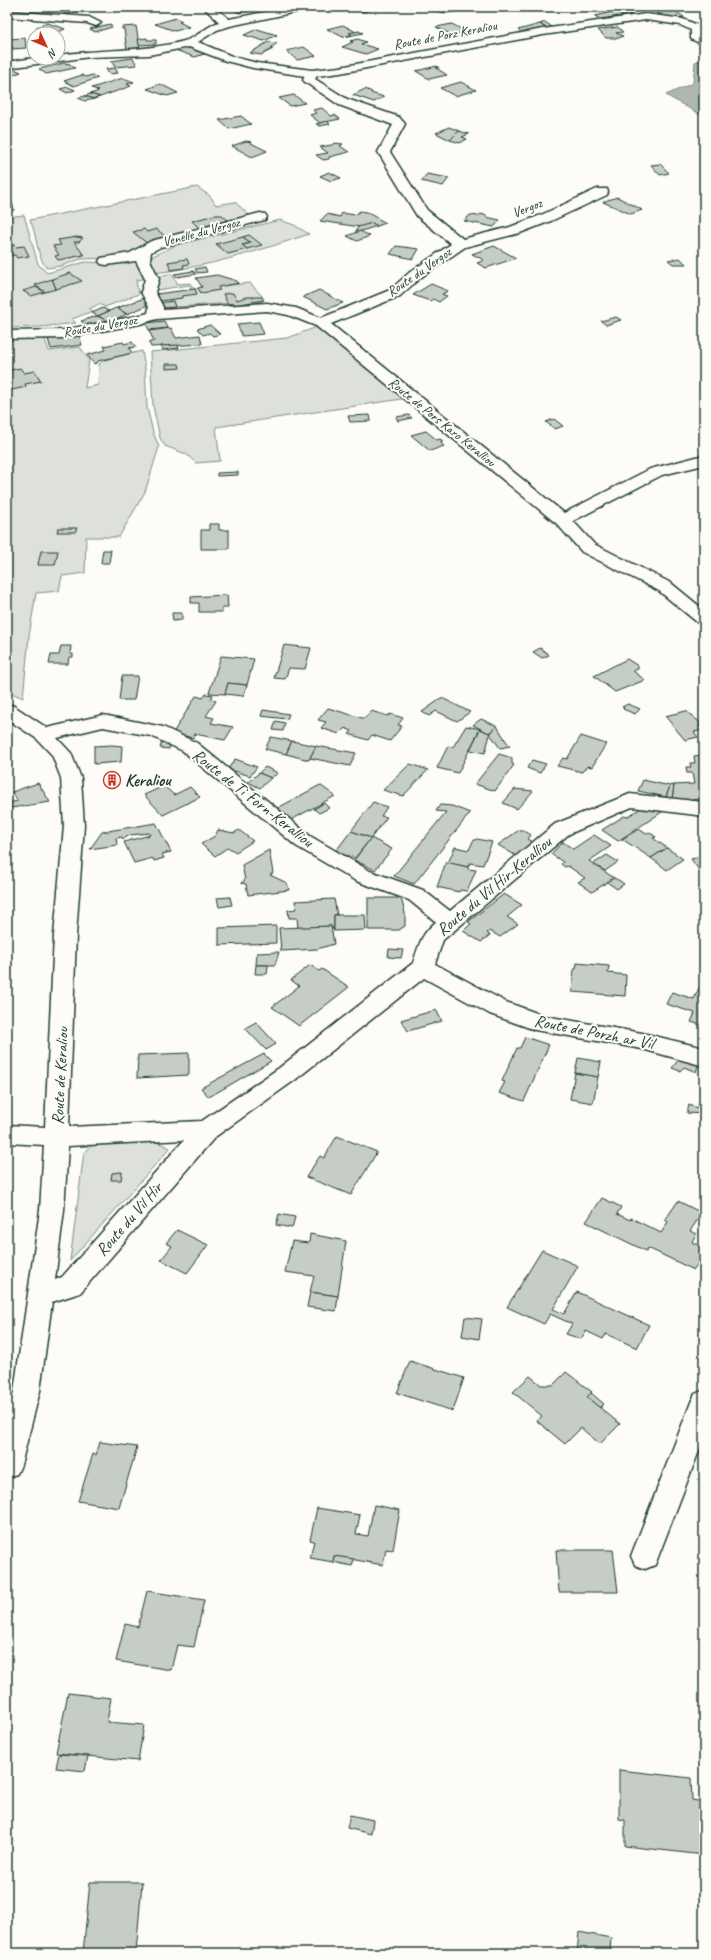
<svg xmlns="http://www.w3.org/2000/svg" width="711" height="1960" viewBox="0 0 711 1960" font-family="Caveat,sans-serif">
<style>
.green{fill:#dde0db;stroke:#7e8e88}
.water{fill:#aeb8b1;stroke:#75877f}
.building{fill:#c6cdc7;stroke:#1f3d34}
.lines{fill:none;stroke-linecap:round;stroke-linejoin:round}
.minor-casing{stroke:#1f3d34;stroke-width:3}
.minor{fill:#fdfcf7;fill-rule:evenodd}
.labels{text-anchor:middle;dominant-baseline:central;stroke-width:4;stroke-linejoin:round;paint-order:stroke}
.far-street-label{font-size:14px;fill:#1f3d34;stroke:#fdfcf7}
.poi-label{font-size:17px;font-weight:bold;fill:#1f3d34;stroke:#fdfcf7;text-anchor:start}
.street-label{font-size:17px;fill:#1f3d34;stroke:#fdfcf7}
</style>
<rect width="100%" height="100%" fill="#fdfcf7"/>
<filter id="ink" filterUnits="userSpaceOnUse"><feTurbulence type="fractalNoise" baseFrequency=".025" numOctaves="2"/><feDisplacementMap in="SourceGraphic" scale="8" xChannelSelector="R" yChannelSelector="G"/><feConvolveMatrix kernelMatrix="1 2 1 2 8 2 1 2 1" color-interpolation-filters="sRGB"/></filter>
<g filter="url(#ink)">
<g class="green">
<path d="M197,187L210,196L216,205L235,202L250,216L113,258L81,259L61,266L47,268C37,259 37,234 30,220Z"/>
<polygon points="24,215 38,264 47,273 85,262 108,263 139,259 139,263 144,279 136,280 138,292 144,292 105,307 99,304 89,309 93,311 72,319 76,323 41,327 7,328 7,217"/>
<path d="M280,220L294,225L309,234C259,251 208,267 154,273L151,257L176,245Z"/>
<polygon points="172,274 178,284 190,283 194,289 250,283 262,296 263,301 160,308 170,302 168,297 155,299 155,297 177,294 177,292 192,289 189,285 157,290 154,278"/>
<polygon points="317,327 408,398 216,427 220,461 196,463 186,454 165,446 160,438 153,406 150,352 287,338"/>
<polygon points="44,337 49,351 80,347 89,360 85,388 98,385 99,364 104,360 142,351 145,368 147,408 153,432 159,447 145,492 119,537 86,537 85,573 62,576 59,591 36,593 29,636 23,698 7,691 7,338"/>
<polygon points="98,1140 157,1142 170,1148 70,1261 84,1152"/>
</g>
<polygon class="water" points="704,59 704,117 666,95 693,83 695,62"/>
<g class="building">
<polygon points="56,7 73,7 75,10 81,9 83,12 65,14"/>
<polygon points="243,7 257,7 252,10 239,13 233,9"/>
<polygon points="354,7 377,7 364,12 351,8"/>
<polygon points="441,7 460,7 465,11 446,13 436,11 433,8"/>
<polygon points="537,7 564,7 566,8 544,12"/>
<polygon points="625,9 632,14 600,19 595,16"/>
<polygon points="673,10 684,17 674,19 656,13"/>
<polygon points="176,18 182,21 179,22 189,27 175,31 155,24"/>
<polygon points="545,22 552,27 546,28 540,24"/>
<polygon points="47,23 60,27 65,29 54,34 41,31 45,30 36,27"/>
<polygon points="110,24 112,27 95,32 90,29"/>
<polygon points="452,24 463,30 460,31 463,33 452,35 436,27"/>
<polygon points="540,24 547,29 522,33 518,30"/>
<polygon points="343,25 356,32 349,33 352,35 343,37 327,29"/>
<polygon points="136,26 140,49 127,50 124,29 122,29 122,27"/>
<polygon points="618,27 623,32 616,33 623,36 619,38 606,38 598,30"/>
<polygon points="257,29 277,35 264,41 244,35"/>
<polygon points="359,31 363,33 343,37 352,35 349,33"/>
<polygon points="25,38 26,48 12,49 12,46 8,46 8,39"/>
<polygon points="147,38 147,40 156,40 156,44 139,45 138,39"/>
<polygon points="358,39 366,42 361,44 378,49 366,54 342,47 353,42 350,41"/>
<polygon points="268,42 277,43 271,48 273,49 261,55 250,53"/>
<polygon points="188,46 207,53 195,57 175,50"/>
<polygon points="304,47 316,56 297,60 286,51"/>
<polygon points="133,58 137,65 115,67 111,61"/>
<polygon points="64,63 70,64 75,68 46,74 39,69"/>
<polygon points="437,66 439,68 436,68 447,75 429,79 416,71"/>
<polygon points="115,68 118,73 109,74 106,69"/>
<polygon points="14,69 21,72 7,77 7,70"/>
<polygon points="82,75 86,77 92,75 98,78 74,86 64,81"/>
<polygon points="123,78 134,82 127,84 131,86 100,97 90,94 99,91 92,88"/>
<polygon points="461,82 476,90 455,96 440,88"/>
<polygon points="160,84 178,93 167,96 147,89"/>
<polygon points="68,87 75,90 67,93 60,89"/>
<polygon points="365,89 372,92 371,93 384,97 374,102 353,95"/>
<polygon points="90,94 100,97 94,99 85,96"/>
<polygon points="294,95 305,103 290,106 279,98"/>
<polygon points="85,96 94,99 85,101 78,98"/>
<polygon points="322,108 331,116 335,115 340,119 320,123 310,115 316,113 313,110"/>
<polygon points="241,116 251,124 229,129 219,120"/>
<polygon points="327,121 330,124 320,126 316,124"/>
<polygon points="449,127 459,131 450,140 436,133"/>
<polygon points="459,131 469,134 462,137 467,139 460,143 450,140"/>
<polygon points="246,141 252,142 251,143 267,151 252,157 232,146"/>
<polygon points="334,143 343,144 340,146 349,152 329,157 329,159 323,160 316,155 328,153 320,147 332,145"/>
<polygon points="660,164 669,173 660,175 651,165"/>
<polygon points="329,172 341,178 331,181 320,176"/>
<polygon points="427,174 449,178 443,186 421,181"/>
<polygon points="617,197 635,206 642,210 631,214 603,202"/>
<polygon points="7,198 11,198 14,210 7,211"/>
<polygon points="360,211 366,212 386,223 377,226 372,223 360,227 320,221 327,214 340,217 342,213 355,215"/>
<polygon points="481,214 487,216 486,217 500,220 494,227 464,221 470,215 478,216"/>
<polygon points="215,215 222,215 229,221 199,228 192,221"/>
<polygon points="372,223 377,226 355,233 358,227"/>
<polygon points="144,229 147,232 156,229 168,238 148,244 133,232"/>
<polygon points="360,231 370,236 357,241 347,236"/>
<polygon points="249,235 262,245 247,249 242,245 251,243 243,237"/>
<polygon points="77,237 83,238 79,242 74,242 84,255 58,260 55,256 59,255 53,246 61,245 58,240"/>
<polygon points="243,237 251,243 242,245 247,249 228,254 216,244"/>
<polygon points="14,245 16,247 24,246 29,256 17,258 15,255 7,256 7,246"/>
<polygon points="396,246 419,249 413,259 390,254"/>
<polygon points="494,246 516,258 486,268 477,263 484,260 472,254"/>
<polygon points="680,258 686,264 673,264 668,260"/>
<polygon points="187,259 189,264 183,265 184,268 171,270 168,262"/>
<polygon points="205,267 207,272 197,273 195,269"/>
<polygon points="193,271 196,274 177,277 174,274"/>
<polygon points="70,273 82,281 56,289 52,279"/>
<polygon points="217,275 237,281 239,283 218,287 220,290 201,293 198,288 202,287 196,278"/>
<polygon points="52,279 56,289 45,292 35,285"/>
<polygon points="431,284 448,291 442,294 447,296 439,302 433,299 430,301 413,295"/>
<polygon points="36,287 45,292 31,296 23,291"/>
<polygon points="195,289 197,294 182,296 182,298 160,301 156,294"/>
<polygon points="319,290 343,303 327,309 303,297"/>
<polygon points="233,293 237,300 246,297 262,297 264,300 235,305 234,303 228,304 223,294"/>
<polygon points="147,297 153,303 127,314 117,308"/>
<polygon points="173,301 175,307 162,308 159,303"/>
<polygon points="103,308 109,311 98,316 92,313"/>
<polygon points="116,308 127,314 109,322 98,316"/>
<polygon points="97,316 108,321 89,327 81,321"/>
<polygon points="616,317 621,320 606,325 601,321"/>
<polygon points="164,321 168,328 149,330 146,323"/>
<polygon points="259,322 264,334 242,336 237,324"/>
<polygon points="210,325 220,334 213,336 210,333 203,335 197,329"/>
<polygon points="171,328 176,338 200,335 202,344 151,347 149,342 154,341 149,331"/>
<polygon points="79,335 82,345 51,349 48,339"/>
<polygon points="123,342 124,344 132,342 136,347 129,348 132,353 98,361 98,362 94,364 87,355 106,350 104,346"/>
<polygon points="178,345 179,348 163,350 161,346"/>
<polygon points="166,364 179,364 180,368 166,369"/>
<polygon points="20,368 24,373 35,371 41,381 25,384 26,387 7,391 7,377 9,377 7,371"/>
<polygon points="370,415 371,421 350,422 348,416"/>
<polygon points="409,415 412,418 398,421 396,417"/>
<polygon points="554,419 563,426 555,429 546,422"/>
<polygon points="426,431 437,440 440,439 443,441 440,442 444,446 430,451 411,435"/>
<polygon points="238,472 238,475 217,476 217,473"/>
<polygon points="209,524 219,524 219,530 229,530 229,549 201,549 201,530 209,530"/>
<polygon points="58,528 77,528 75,532 57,532"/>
<polygon points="103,550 111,550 109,563 101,563"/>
<polygon points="41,551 58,551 55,565 38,565"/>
<polygon points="227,595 228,607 222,607 222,612 199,612 199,603 191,603 191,597"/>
<polygon points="172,613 182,613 182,620 173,621"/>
<polygon points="284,645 311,648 305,669 289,668 285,679 274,678"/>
<polygon points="61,646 71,646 70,654 73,654 73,657 69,657 68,664 49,664 51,655 59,655"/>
<polygon points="540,648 548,654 549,655 542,658 533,652"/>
<polygon points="221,656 254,659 247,685 228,683 225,694 209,693"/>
<polygon points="627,659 638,666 638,669 633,671 645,680 615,692 594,676"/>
<polygon points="122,676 138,676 134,700 119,700"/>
<polygon points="228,683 247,685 243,696 225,694"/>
<polygon points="206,694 213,695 211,699 216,701 206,716 214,718 211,723 233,727 225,740 195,734 193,738 173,733 196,696 203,698"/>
<polygon points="442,698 470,712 457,721 436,711 429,716 422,712"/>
<polygon points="628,704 640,709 635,714 623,709 624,708 622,707"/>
<polygon points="328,708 362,718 365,718 371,711 388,716 390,714 403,718 398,725 402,726 390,741 372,735 368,740 349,734 352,731 345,728 339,734 321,728 326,722 318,720"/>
<polygon points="263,710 289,714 287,719 261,716"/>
<polygon points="686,711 702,724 699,725 703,730 694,732 698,737 685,740 665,716"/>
<polygon points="481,719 497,726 489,733 473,725"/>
<polygon points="276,721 285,723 283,731 273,730"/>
<polygon points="466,726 480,729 458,773 437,768 448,746 453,747"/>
<polygon points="497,726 506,741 510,746 500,748 490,734"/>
<polygon points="480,729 489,733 491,731 485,753 470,750"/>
<polygon points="581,736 606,744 592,767 587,766 582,772 557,766 563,758 567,759"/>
<polygon points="271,737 292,741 286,754 265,749"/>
<polygon points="292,741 316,746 309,760 286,754"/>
<polygon points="162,742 171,744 169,749 160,748"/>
<polygon points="112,745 122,746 121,762 94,764 94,746"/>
<polygon points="316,746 356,753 350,766 310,758"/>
<polygon points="499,754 512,758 512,764 514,765 495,791 475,784"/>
<polygon points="704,755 704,800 672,799 674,785 694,784 692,773 687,773 686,767 691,767 690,763 695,763 694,756"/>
<polygon points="235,759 257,767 250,776 228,769"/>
<polygon points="532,760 546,764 540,773 527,768"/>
<polygon points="410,764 428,770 403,796 383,790"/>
<polygon points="265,767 278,773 271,778 259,773"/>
<polygon points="259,773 271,778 260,788 248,782"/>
<polygon points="107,777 119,778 117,783 104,782"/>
<polygon points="643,780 670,786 666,797 638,791"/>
<polygon points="38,783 50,802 11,808 8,803 18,801 12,792"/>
<polygon points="320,785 335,796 291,820 276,809"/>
<polygon points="674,785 672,799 666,797 670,786"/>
<polygon points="164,786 174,795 190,787 200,797 163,815 144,795"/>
<polygon points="515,789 533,791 517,809 503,803"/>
<polygon points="373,802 387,807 381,816 387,817 371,838 351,831"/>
<polygon points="324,803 329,808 319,813 314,809"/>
<polygon points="440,805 452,806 470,813 414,884 394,876 446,812 436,811"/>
<polygon points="644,806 668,808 618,841 602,830 624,816 627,817"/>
<polygon points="156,823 171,852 162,854 164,858 154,861 153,858 134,863 124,842 150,835 149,833 130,835 123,839 122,837 116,838 117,845 90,849 102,832"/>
<polygon points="639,829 646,834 649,832 656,837 653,838 667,848 651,858 622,839"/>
<polygon points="218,830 234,833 239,830 253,841 236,852 231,849 227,848 215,856 201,844 215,836"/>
<polygon points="519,830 523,830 531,835 528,839 536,844 518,857 498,845"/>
<polygon points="351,831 371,838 355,858 335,852"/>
<polygon points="594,835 611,846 589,861 614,878 592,892 578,882 585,878 568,866 565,867 561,864 563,862 551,854 563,842 573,849"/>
<polygon points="371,838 392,849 375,870 354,860"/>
<polygon points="477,839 492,842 483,865 470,863 468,867 448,863 455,847 469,850 473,841"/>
<polygon points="667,848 683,859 667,870 651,858"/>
<polygon points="269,850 273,873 270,875 287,883 289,890 248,895 246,884 241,883 245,880 242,865"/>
<polygon points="607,855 618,862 605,871 593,864"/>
<polygon points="704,856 704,877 691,859"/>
<polygon points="446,862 468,867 468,869 476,870 467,891 460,890 459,892 437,887"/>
<polygon points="614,878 620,881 624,884 617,889 607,882"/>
<polygon points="504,894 522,905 507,917 518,924 500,937 490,931 487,933 490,935 481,942 463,931 471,924 468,922"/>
<polygon points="230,897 232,905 219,907 217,898"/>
<polygon points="368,898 401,898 405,913 405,926 399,930 368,930"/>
<polygon points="334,899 337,915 334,915 334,931 331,926 298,928 297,918 289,918 288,910 296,909 295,901"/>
<polygon points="334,915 365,915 366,930 334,931"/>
<polygon points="7,925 10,925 9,940 7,940"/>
<polygon points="276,926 276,943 219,945 219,928"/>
<polygon points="331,926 334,944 317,949 281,951 279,928"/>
<polygon points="389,949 403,950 401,958 388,957"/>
<polygon points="279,952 275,965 256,965 257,953"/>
<polygon points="577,963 609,966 608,973 626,975 625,996 572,992 574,969 576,969"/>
<polygon points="256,965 268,965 267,974 255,974"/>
<polygon points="310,965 319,971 322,969 349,987 299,1026 272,1007 299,986 291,980"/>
<polygon points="703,979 704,980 704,1026 691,1022 695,1013 666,1004 672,992 694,999"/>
<polygon points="436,1010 442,1021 408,1031 401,1020"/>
<polygon points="256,1022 276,1044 266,1050 245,1028"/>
<polygon points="525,1037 549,1045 524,1101 499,1093 505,1082 502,1081 517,1048 520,1048"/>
<polygon points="189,1053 189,1075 137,1078 138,1055"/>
<polygon points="264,1054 271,1061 209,1097 201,1088"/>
<polygon points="683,1054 699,1063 696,1072 684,1067 680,1071 672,1068"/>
<polygon points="578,1058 601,1062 598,1077 575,1073"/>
<polygon points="575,1073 598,1077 593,1103 570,1099"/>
<polygon points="704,1083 704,1114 687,1113 689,1105 698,1108"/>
<polygon points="337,1136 377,1152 351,1195 306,1177 320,1156 324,1158"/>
<polygon points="122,1172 121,1180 111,1180 112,1173"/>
<polygon points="602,1198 621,1207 617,1214 630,1220 631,1218 661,1233 668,1222 665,1220 678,1201 702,1213 690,1231 696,1234 692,1242 704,1248 704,1254 694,1270 648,1248 646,1251 586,1222"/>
<polygon points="279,1214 295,1217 292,1228 276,1225"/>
<polygon points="177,1230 208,1245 187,1273 161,1260 172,1246 166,1243"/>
<polygon points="310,1234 346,1241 338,1296 310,1292 314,1276 285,1272 292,1241 309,1243"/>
<polygon points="542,1250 578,1266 553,1309 564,1314 577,1292 649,1325 637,1348 606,1334 603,1339 586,1331 581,1339 566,1334 572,1324 550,1314 544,1324 507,1307"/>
<polygon points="310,1292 338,1296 336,1311 307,1307"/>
<polygon points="465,1317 482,1319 479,1339 462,1336"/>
<polygon points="410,1361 464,1378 453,1411 397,1393"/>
<polygon points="566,1372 592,1392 587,1397 620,1424 600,1444 581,1428 565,1444 537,1421 542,1416 513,1392 530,1376 541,1385 553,1385"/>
<polygon points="591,1393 604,1404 600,1408 587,1397"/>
<polygon points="100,1442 137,1447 119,1508 78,1501 93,1454 96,1455"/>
<polygon points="374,1505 400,1510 393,1550 386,1549 383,1565 334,1556 333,1562 310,1558 314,1541 310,1540 317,1508 360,1515 356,1534 368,1536"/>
<polygon points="556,1550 613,1550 618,1592 559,1592"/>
<polygon points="334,1556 354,1559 352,1566 333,1562"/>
<polygon points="147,1591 204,1600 194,1647 177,1645 171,1670 116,1661 125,1624 138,1627"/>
<polygon points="68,1693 111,1698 107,1722 144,1725 138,1761 56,1753"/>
<polygon points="59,1754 88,1756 85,1771 56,1768"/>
<polygon points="619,1770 691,1778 692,1800 704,1802 704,1855 625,1846 625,1820 619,1819"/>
<polygon points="350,1815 373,1820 371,1834 347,1828"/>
<polygon points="90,1882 142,1882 136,1953 83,1953"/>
<polygon points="579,1932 611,1938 610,1953 577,1953"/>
</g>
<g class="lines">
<g class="minor-casing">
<g id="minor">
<path d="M203,7H215L229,19L290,7H311L306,10L230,26L217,30L198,42L234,57L257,63L312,70L340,67L543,29L646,14L683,19L700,26L703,39L697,42L691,39V30L680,25L646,20L543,35L340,73L317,76L315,79L347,99L399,117L405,124L390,152L427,210L463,239L510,227L541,215L597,189H607L608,192L607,195L551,221L520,233L465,247L420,278L400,296L331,324L564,513L650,469L704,455V465L662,475L573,521L594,544L671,583L704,610V624L698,623L659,591L582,552L557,524L316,326L288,315L267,311L157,319L140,324L63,338L7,339V331L63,330L137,316L148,313L149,307L141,292L145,279L136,261L106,265L101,264L99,261L101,258L130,253L151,241L260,213L265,214L267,217L265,220L161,247L151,252L150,260L159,279L155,292L163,307V310L267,303L296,308L321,318L390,290L410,272L451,244L417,216L378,152L393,125L339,105L305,82L303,80L305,76L253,68L226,61L189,47L149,55L90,57L7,68V62L34,58H58V55C100,49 143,52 184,41C196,38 207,26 219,22Z"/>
<polygon points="7,11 89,17 101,23 96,26 87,23 7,17"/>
<path d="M7,704L14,706L47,728L103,715L163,727L197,743L310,836L370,871L423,890L450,911L555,824L630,794L704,802V816L632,807L569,834L443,940L435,964L506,1002L545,1016L642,1033L704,1048V1066L642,1049L535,1030L490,1014L424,978L295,1080L215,1137L80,1293L52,1302L40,1391L21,1465L17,1474L7,1477V1415L14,1391L40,1210L44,1145L7,1143V1125L45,1127L54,935L64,826L61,778L52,755L37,739L7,719ZM103,727L151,736L183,751L296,846L356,881L409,900L436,922C421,934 419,945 413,963L279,1068L202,1121L69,1127L76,935L84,826L81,778L71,753L57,738ZM184,1140L62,1277L55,1280L64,1210L68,1146Z"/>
<polygon points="704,1390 704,1438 655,1565 645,1569 635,1565 631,1556 691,1402 695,1394"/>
</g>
</g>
<use href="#minor" class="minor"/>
</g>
</g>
<defs>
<g id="building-ring" transform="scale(0.9)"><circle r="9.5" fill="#fdfcf7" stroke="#c8321e" stroke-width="1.5"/><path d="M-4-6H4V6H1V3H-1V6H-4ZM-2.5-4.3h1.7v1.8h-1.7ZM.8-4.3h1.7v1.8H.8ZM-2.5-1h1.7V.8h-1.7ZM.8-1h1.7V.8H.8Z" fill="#c8321e"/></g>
</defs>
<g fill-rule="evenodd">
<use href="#building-ring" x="112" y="780"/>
</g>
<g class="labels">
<g class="far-street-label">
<text transform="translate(445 35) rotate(-11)">Route de Porz Keraliou</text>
<text transform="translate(527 208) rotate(-21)">Vergoz</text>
<text transform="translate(201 232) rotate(-15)">Venelle du Vergoz</text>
<text transform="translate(419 272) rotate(-35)">Route du Vergoz</text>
<text transform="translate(100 326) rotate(-10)">Route du Vergoz</text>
<text transform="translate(442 422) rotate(39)">Route de Pors Karo Keralliou</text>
</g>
<g class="poi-label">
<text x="125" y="780">Keraliou</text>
</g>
<g class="street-label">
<text transform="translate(253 798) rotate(38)">Route de Ti Forn-Keralliou</text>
<text transform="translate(494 886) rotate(-40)">Route du Vil Hir-Keralliou</text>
<text transform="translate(594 1032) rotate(11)">Route de Porzh ar Vil</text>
<text transform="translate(60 1076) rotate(-87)">Route de Keraliou</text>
<text transform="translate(129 1219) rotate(-49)">Route du Vil Hir</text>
</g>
</g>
<rect width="711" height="1960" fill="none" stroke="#fdfcf7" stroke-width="24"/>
<rect x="12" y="12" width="687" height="1936" fill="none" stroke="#1f3d34" stroke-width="1.5" filter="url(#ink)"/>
<g transform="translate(46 46) rotate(134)"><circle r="19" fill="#fdfcf7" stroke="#a4b0a9"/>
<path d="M0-3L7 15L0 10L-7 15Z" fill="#c8321e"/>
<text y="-6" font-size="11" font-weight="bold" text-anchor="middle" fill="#1f3d34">N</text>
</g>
</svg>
